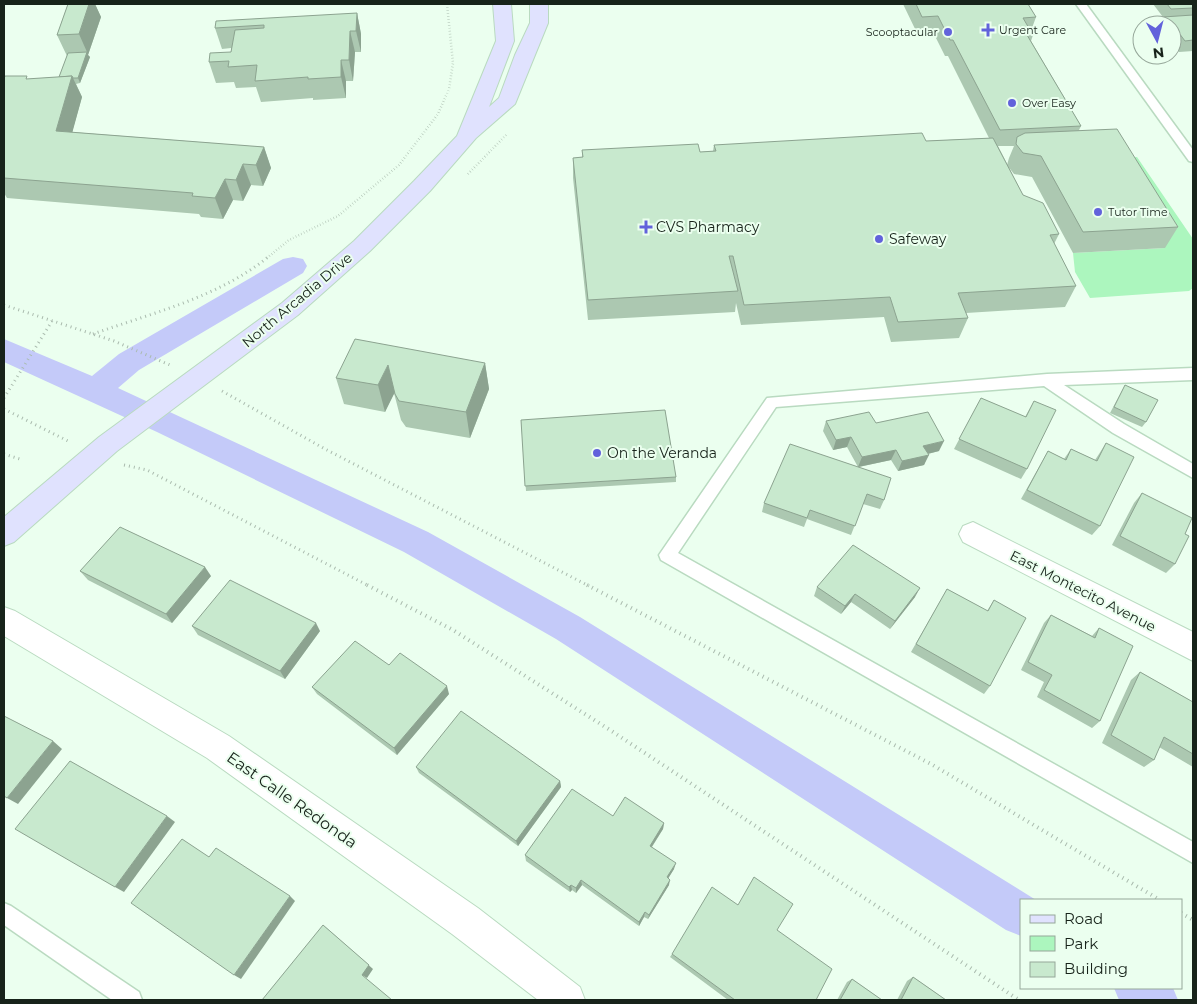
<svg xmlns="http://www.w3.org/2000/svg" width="1197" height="1004" viewBox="0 0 1197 1004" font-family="Montserrat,sans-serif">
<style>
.green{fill:#acf6be}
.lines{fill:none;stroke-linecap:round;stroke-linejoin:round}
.canal{fill:#c4caf9;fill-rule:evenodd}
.lane-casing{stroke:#b9dac0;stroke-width:3}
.street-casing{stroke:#b9dac0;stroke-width:2}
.secondary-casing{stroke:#b9dac0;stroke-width:2}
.path-far2{stroke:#aabbae;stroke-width:2.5;stroke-dasharray:0.5 2.5;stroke-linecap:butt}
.path-far1{stroke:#aabbae;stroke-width:3;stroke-dasharray:1 4;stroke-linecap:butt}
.path{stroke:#aabbae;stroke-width:4;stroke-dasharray:1 4.5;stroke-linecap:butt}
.lane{fill:#fff;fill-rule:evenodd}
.street{fill:#fff;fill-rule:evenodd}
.secondary{fill:#e0e2fe;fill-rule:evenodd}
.wall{fill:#acc8b1}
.shaded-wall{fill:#8ca390}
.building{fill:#c8e9ce;stroke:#8ca390}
.poi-dot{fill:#6262db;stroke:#ebffef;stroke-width:2}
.labels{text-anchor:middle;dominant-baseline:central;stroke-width:4;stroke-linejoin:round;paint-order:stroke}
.far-poi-label{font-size:11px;fill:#17231a;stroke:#ebffef;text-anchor:start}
.poi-label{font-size:14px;fill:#17231a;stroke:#ebffef;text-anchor:start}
.street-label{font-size:14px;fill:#17231a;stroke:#ebffef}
.near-street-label{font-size:16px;fill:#17231a;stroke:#ebffef}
</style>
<rect width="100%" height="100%" fill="#ebffef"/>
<polygon class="green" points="1137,157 1193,239 1193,288 1189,291 1090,298 1075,272 1073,253 1165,248 1112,159"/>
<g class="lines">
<g class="canal">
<polygon points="293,257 303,259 307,266 303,273 139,370 118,388 428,532 580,617 1036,900 1021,900 1021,936 1006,930 556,639 404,552 157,432 4,362 4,339 92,376 119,354 283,259"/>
<polygon points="1114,988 1173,988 1178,1000 1119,1000"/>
</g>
<g class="lane-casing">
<g id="lane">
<polygon points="1076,4 1086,4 1193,150 1193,162 1189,161"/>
<polygon points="1193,368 1193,380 1064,385 1124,424 1193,464 1193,478 1113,433 1044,386 776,407 678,553 1193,842 1193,863 661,560 659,555 767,398 1047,374"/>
<polygon points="4,903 11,906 139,992 142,1000 112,1000 4,925"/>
</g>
</g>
<g class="street-casing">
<g id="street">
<polygon points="973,522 1193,632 1193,661 963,542 959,534 963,526"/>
<polygon points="4,607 15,611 229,736 478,908 580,987 585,1000 538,1000 452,934 207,758 4,636"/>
</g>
</g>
<g class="secondary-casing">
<polygon id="secondary" points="493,4 511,4 514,41 489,107 499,98 515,55 530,23 530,4 548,4 548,23 515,104 476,138 430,191 370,251 298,315 117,451 14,542 4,546 4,517 99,437 282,303 354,241 414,181 457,136 496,41"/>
</g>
<g class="path-far2">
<polyline points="468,174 506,135"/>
<polyline points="267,258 289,240 338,216 399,165 438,114 449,89 453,63 447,4"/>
</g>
<g class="path-far1">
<polyline points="4,305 114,341 170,365"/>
<path d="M93,334C152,313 219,297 268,257"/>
<polyline points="222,391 325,449 589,586"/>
<polyline points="4,398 52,321"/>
<polyline points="4,409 70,442"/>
<polyline points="4,454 23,460"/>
<polyline points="124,465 147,470 369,586"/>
</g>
<g class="path">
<polyline points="367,585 453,630 610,730 1019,1000"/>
<polyline points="587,585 931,764 1160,900"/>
<polyline points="1181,913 1193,920"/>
</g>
<use href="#lane" class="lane"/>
<use href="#street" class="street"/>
<use href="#secondary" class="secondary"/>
</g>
<g class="wall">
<polygon points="68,4 95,4 101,17 88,55 90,57 80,83 76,84 82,97 72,132 264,147 271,168 263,186 251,185 243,201 233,200 223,219 201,217 199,214 7,198 4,193 4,79 29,79 59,77 67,56 57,35"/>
<polygon points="903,4 1028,4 1036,17 1031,31 1033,35 1031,41 1081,126 1079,130 1178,227 1165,248 1073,253 1032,177 1014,174 1007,165 1009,158 1014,146 998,146 1023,195 1059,234 1054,244 1076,286 1065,307 966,313 968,318 959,338 891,342 884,317 741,325 736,303 735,312 588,320 573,178 573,158 582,157 582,150 700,152 713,151 714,145 926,141 989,138 948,56 945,56 933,32 917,33"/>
<polygon points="1153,4 1193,4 1193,51 1179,52 1172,43 1172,25 1145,25 1148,18 1163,17"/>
<polygon points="357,13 361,34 361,52 355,52 353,81 346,81 346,98 313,100 313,98 261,102 256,87 236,88 234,82 216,83 209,62 231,52 231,48 222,49 215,28"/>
<polygon points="485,363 489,389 470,438 406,427 401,420 394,393 385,412 344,404 336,378"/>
<polygon points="1125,385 1146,422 1142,427 1110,413"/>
<polygon points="981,398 1025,417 1034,401 1027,469 1021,479 954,449"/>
<polygon points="521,420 676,477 676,482 526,491"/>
<polygon points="826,421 876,423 939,451 928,454 924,465 898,471 891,460 859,467 884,500 880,509 863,504 851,535 807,519 804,527 762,512 764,503 858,467 847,447 833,450 823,431"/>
<polygon points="1106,443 1100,526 1092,535 1021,499 1048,451 1064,459 1071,449 1095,460 1099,454"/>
<polygon points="1142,493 1185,534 1175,564 1166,573 1112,545 1134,503"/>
<polygon points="80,571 211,576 172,623 88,580"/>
<polygon points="817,587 915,597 890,629 851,602 841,614 814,596"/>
<polygon points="947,589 987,611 994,600 990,686 984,694 911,652"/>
<polygon points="1051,615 1092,636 1099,628 1100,721 1092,728 1037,697 1044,682 1021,670 1044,623"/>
<polygon points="192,626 320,631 285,679 198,635"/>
<polygon points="389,665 449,694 397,755 317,694 312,687"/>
<polygon points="1140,672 1193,702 1193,767 1159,747 1154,760 1144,767 1102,743 1131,680"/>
<polygon points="416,767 560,781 561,787 518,846 419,773"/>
<polygon points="613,816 664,823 663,829 652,847 674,869 668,878 669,885 648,919 644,917 639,926 582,885 576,893 572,890 570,892 526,861 525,855"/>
<polygon points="777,930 816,1000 728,1000 670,957 672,954"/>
<polygon points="913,977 946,1000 897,1000 907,981"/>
<polygon points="852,979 882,1000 837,1000 847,982"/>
</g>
<g class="shaded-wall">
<polygon points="89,4 95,4 101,17 88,55 90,57 80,83 78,78 87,52 79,34"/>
<polygon points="357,13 361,34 361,52 356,31"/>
<polygon points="350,31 355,52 353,81 349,60"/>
<polygon points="341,60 346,81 346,98 341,77"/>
<polygon points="72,76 82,97 67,152 56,131"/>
<polygon points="264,147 271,168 263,186 256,165"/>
<polygon points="243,164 251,185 243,201 236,180"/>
<polygon points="225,179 233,200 223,219 215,198"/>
<polygon points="485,363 489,389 470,438 466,412"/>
<polygon points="388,365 395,392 385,412 378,385"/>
<polygon points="851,437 847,447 833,450 836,440"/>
<polygon points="944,441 939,451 919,456 923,446"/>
<polygon points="896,450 891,460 858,467 862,457"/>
<polygon points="929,455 924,465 898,471 902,461"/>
<polygon points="205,567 211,576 172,623 166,614"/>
<polygon points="920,588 915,597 890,629 895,621"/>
<polygon points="855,594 851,602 841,614 845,606"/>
<polygon points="316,623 320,631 285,679 280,671"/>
<polygon points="447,686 449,694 397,755 394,748"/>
<polygon points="53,741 62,749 18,804 7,798"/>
<polygon points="560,781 561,787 518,846 516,841"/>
<polygon points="167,816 175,822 124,892 115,887"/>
<polygon points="664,823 663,829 649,851 650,846"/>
<polygon points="676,863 674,869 666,882 667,877"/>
<polygon points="581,880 582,885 576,893 576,888"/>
<polygon points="670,880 669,885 648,919 649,915"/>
<polygon points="571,885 572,890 570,892 569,887"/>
<polygon points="290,896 295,901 241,979 234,975"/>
<polygon points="645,912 644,917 639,926 639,922"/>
<polygon points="323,925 373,969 367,978 362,975"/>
</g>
<g class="building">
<polygon points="68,4 89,4 79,34 57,35"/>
<polygon points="916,4 1028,4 1036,17 1023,18 1033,35 1027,35 1081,126 1000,130 953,40 950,40 938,16 922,17"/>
<polygon points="1167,4 1193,4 1193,8 1171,9"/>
<polygon points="357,13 356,31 350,31 349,60 341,60 341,77 308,79 308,77 255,81 257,65 228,67 229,61 209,62 210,53 231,52 235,30 264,28 264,25 215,28 216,21"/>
<polygon points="1193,15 1193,40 1185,41 1176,29 1172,29 1172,25 1154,25 1148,18"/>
<polygon points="87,52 78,78 73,78 72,76 59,77 68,53"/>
<polygon points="5,76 27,76 26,79 72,76 56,131 264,147 256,165 243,164 236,180 225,179 215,198 192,196 193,193 4,178 4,79"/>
<polygon points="1117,129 1178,227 1083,232 1041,156 1023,153 1016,144 1017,137 1025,133"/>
<polygon points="922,133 926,141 993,138 1023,195 1043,203 1059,234 1050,235 1076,286 958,293 968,318 898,322 890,297 744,305 733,256 729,256 738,291 588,300 573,158 583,157 582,150 698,144 700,152 716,151 714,145"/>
<polygon points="355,339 485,363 466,412 399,401 395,394 388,365 378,385 336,378"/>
<polygon points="1125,385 1158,400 1146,422 1114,407"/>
<polygon points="981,398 1026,417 1034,401 1056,410 1027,469 959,439"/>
<polygon points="665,410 676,477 525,486 521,420"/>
<polygon points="869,412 876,423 928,412 944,441 923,446 929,455 902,461 896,450 862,457 851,437 836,440 826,421"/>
<polygon points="1106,443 1134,457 1100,526 1027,490 1048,451 1066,460 1071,449 1097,461"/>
<polygon points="790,444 891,478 884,500 867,494 855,526 810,510 807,518 764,503"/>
<polygon points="1142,493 1192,518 1185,534 1189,536 1175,564 1120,536"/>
<polygon points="120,527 205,567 166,614 80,571"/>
<polygon points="853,545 920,588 895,621 855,594 845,606 817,587"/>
<polygon points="230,580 316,623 280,671 192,626"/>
<polygon points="947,589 988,611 994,600 1026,618 990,686 916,644"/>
<polygon points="1051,615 1095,638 1099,628 1133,646 1100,721 1044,690 1052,675 1028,662"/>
<polygon points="355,641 389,665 400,653 447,686 394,748 312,687"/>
<polygon points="1140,672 1193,702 1193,754 1164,737 1154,760 1111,735"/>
<polygon points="461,711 560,781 516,841 416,767"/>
<polygon points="4,716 53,741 7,798 4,796"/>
<polygon points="70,761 167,816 115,887 15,829"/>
<polygon points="572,789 613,816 625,797 664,823 650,846 676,863 667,877 670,880 649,915 645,912 639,922 581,880 576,888 571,885 569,887 525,855"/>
<polygon points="182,839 209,857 216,848 290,896 234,975 131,903"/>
<polygon points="754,877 793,904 777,930 832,969 816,1000 735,1000 672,954 712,887 738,905"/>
<polygon points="323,925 369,965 362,975 392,1000 262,1000"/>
<polygon points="913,977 946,1000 901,1000"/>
<polygon points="852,979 882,1000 840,1000"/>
</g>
<g class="poi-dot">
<path d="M985.5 22.5h5v5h5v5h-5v5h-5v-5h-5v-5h5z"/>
<circle cx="948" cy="32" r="5"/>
<circle cx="1012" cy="103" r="5"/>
<circle cx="1098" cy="212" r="5"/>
<path d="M643.5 219.5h5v5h5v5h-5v5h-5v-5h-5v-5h5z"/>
<circle cx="879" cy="239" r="5"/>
<circle cx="597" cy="453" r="5"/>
</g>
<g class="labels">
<g class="far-poi-label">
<text x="999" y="30">Urgent Care</text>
<text x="938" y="32" text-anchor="end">Scooptacular</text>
<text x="1022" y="103">Over Easy</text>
<text x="1108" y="212">Tutor Time</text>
</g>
<g class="poi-label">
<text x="656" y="227">CVS Pharmacy</text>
<text x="889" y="239">Safeway</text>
<text x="607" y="453">On the Veranda</text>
</g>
<g class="street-label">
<text transform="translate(297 300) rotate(-40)">North Arcadia Drive</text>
<text transform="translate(1083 591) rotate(27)">East Montecito Avenue</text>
</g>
<g class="near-street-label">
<text transform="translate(292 800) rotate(35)">East Calle Redonda</text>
</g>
</g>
<rect width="1197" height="1004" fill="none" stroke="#17231a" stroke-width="10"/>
<rect x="1020" y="899" width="162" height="90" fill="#ebffef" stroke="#96a79a"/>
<rect x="1030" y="915" width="25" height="8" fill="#e0e2fe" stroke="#96a79a"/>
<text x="1064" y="924" font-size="15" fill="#17231a">Road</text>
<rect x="1030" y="936" width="25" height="15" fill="#acf6be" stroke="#96a79a"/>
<text x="1064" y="949" font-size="15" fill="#17231a">Park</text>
<rect x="1030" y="962" width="25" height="15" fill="#c8e9ce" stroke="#96a79a"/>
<text x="1064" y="974" font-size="15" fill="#17231a">Building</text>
<g transform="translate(1157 40) rotate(173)"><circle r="24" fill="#ebffef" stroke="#96a79a"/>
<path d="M0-4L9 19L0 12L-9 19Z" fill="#6262db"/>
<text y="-8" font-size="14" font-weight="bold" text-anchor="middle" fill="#17231a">N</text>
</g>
</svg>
